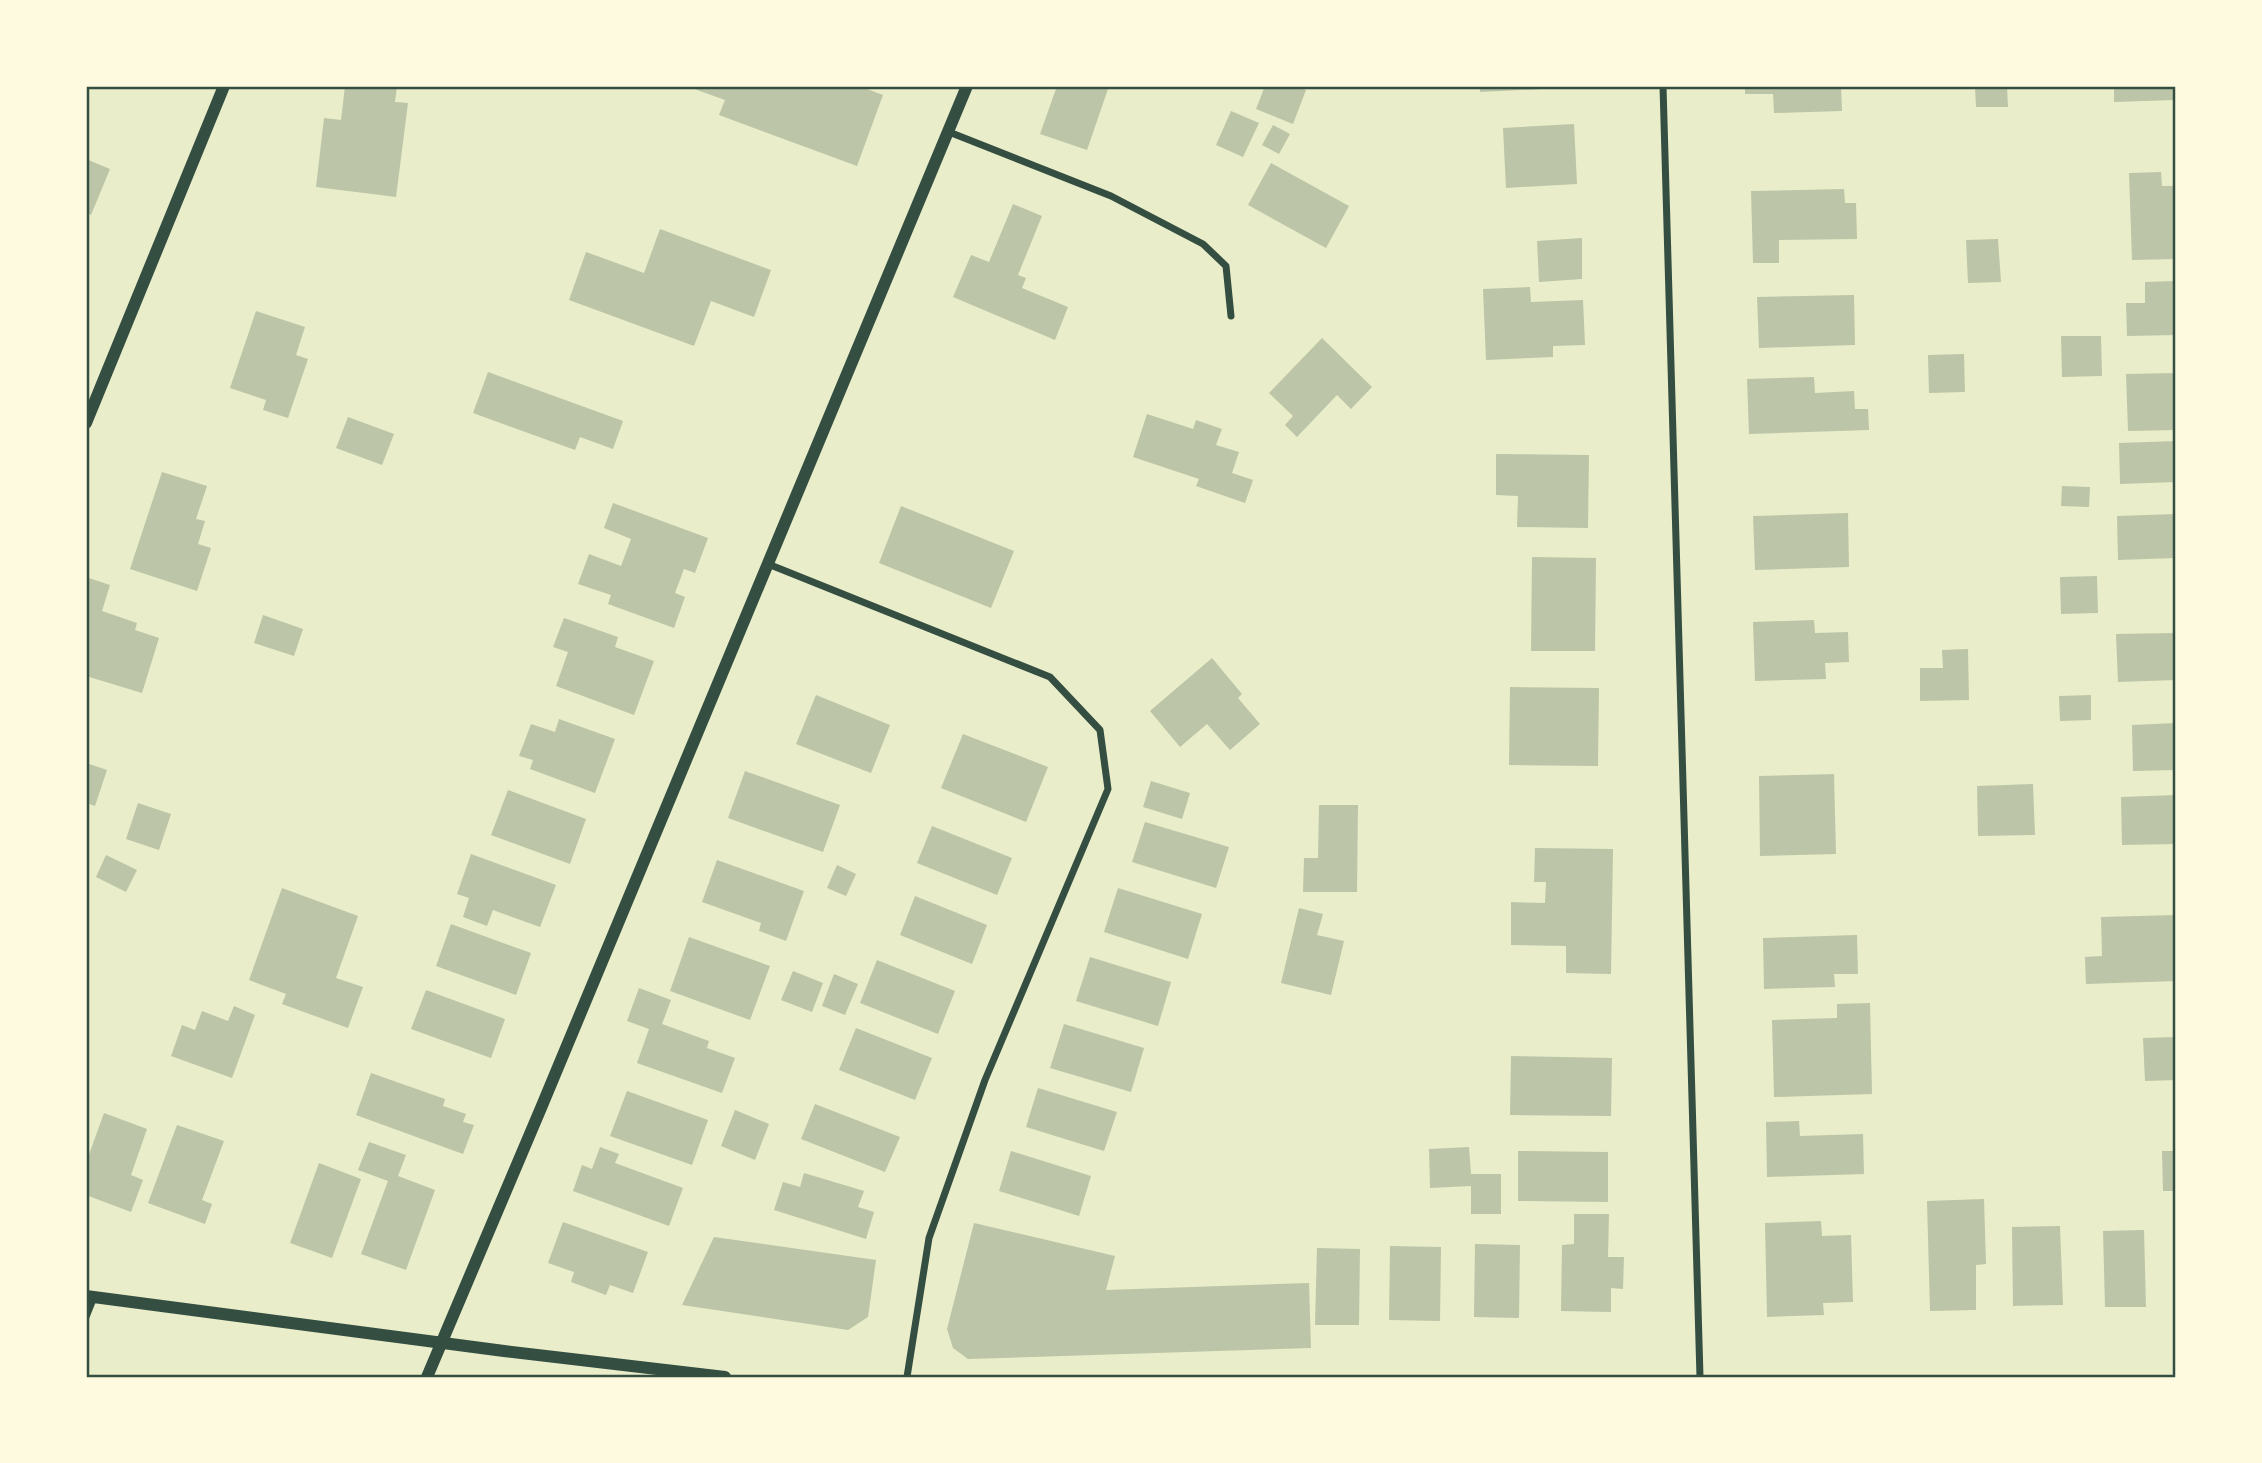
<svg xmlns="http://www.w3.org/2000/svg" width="2262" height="1463" viewBox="0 0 2262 1463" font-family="'Open Sans',sans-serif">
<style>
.building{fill:#bcc5a7}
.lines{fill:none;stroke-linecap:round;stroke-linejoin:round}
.minor{stroke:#344e41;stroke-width:7}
.tertiary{stroke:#344e41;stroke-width:12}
.neatline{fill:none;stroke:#344e41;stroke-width:2.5}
</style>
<rect width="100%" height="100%" fill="#e9edc9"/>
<g class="building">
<polygon points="345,86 397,86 395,102 408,103 396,197 316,187 324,118 341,120"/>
<polygon points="686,86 859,86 883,95 857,166 719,115 725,100"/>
<polygon points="1057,86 1109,86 1087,150 1040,134"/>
<polygon points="1265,86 1294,86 1306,90 1293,124 1256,109"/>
<polygon points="1480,86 1564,86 1564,88 1480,92"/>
<polygon points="1745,86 1841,86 1842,111 1774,113 1773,94 1745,94"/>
<polygon points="1975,86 2007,86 2008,107 1976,107"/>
<polygon points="2114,86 2173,86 2174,100 2114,102"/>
<polygon points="1231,111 1259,123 1243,157 1216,145"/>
<polygon points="1574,124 1577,184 1506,188 1503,128"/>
<polygon points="1273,125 1290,134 1279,154 1262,145"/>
<polygon points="86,159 110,169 91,215 86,212"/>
<polygon points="1271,163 1349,206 1326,248 1248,205"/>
<polygon points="2161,172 2162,186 2176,186 2176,259 2132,260 2129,173"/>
<polygon points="1844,189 1845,203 1856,203 1857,239 1779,240 1779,263 1753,263 1751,191"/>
<polygon points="1013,204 1042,216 1018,275 1026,278 1022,288 1068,307 1055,340 953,297 971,255 989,262"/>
<polygon points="660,229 771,270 754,317 711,301 694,346 569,300 586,252 644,273"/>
<polygon points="1582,238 1582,279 1539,282 1537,241"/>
<polygon points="1998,239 2001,282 1968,283 1966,240"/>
<polygon points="2176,281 2176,335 2127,336 2126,303 2145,303 2145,282"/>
<polygon points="1530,287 1531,302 1583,300 1585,345 1553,346 1553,357 1486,360 1483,289"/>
<polygon points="1854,295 1855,345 1759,348 1757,297"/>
<polygon points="256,311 305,327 296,355 308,359 288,418 263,410 266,400 230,388"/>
<polygon points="2061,336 2101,336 2102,376 2062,377"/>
<polygon points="1322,338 1372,387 1351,409 1337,395 1297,437 1285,425 1293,416 1269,393"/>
<polygon points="1964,354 1965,392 1929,393 1928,355"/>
<polygon points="488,372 623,421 613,449 580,437 575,450 473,413"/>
<polygon points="2176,373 2176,430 2128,431 2126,374"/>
<polygon points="1814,377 1815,393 1854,391 1855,409 1868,409 1869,430 1749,434 1747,379"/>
<polygon points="1147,414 1193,429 1196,420 1222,429 1216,445 1239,452 1232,473 1253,480 1245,503 1196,486 1199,479 1133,457"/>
<polygon points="348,417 394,434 382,465 336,448"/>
<polygon points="2176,441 2176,482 2120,484 2119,443"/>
<polygon points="1496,454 1589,455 1588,528 1517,527 1518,496 1496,495"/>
<polygon points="162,472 207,486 196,519 205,521 198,544 211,548 197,591 130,569"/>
<polygon points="2062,486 2090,487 2089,507 2061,506"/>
<polygon points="613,503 708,538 695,573 684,569 675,593 685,597 674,628 608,604 611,595 578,584 589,554 621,566 631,539 604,528"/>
<polygon points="901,506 1014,551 991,608 879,563"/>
<polygon points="1848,513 1849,567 1755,570 1753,516"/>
<polygon points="2176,514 2176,558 2118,560 2117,516"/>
<polygon points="1532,557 1596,558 1595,651 1531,651"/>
<polygon points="2097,576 2098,613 2061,614 2060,577"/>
<polygon points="86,577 110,585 102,611 137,623 135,630 159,638 142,693 86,676"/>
<polygon points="263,615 303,629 294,656 254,643"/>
<polygon points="564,618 618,637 615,647 654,661 634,715 556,686 568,652 553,647"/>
<polygon points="1814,620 1815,633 1848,632 1849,662 1825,663 1826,679 1755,681 1753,622"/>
<polygon points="2176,633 2176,680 2118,682 2116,634"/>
<polygon points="1968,649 1969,700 1920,701 1920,668 1943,668 1942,650"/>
<polygon points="1212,658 1242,694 1238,698 1260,724 1230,750 1207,724 1180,747 1150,711"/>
<polygon points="1510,687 1599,688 1598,766 1509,765"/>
<polygon points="816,695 890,725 871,773 796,744"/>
<polygon points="2091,695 2091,720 2060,721 2059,696"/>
<polygon points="559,719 615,739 595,793 530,769 533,760 519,756 531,724 555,732"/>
<polygon points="2176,723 2176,770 2133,771 2132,725"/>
<polygon points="963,734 1048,767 1026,822 941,788"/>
<polygon points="86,763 107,770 95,806 86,803"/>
<polygon points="745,771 840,805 823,852 728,818"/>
<polygon points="1834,774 1836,854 1760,856 1759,776"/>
<polygon points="1151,781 1190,793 1182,819 1143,807"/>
<polygon points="2033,784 2035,835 1978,836 1977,786"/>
<polygon points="508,790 586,819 570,864 491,835"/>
<polygon points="2176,795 2176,844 2122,845 2121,797"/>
<polygon points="138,803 171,814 159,850 126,839"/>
<polygon points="1319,805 1358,805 1357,892 1303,892 1304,858 1318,858"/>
<polygon points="1145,822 1229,847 1216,888 1132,862"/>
<polygon points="932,826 1012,858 997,895 917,863"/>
<polygon points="1535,848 1613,849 1611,974 1566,973 1566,946 1511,945 1511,902 1545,903 1546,882 1534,882"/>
<polygon points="471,854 556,885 540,927 493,910 487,926 463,917 469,898 457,894"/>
<polygon points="106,855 137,870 126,892 96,877"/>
<polygon points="717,860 804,891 786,941 759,931 761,923 702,902"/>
<polygon points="837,865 856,874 846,896 827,888"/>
<polygon points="282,888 358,916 336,978 363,987 348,1028 282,1004 286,994 249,980"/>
<polygon points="1118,888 1202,914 1188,959 1104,932"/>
<polygon points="915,896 987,925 972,964 900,935"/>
<polygon points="1299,908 1323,914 1317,935 1344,941 1331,995 1281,983"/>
<polygon points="2176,915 2176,981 2086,984 2085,957 2102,956 2101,917"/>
<polygon points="451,924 531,953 516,995 436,966"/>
<polygon points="1857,935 1858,974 1834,974 1835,987 1764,989 1763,938"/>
<polygon points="689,937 770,966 750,1020 670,991"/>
<polygon points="1090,957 1171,982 1158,1026 1076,1001"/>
<polygon points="877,960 955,991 938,1034 860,1003"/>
<polygon points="793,971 823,983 812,1012 781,1000"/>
<polygon points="834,974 858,984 845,1015 822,1006"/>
<polygon points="639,988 671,1000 662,1024 709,1041 707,1048 735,1058 722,1093 637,1063 649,1029 627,1021"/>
<polygon points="426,990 505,1019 491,1058 411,1029"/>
<polygon points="1870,1003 1872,1094 1774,1097 1772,1020 1837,1018 1837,1004"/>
<polygon points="234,1006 255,1015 232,1078 171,1056 182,1025 195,1030 202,1011 228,1021"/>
<polygon points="1064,1024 1144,1048 1131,1092 1050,1068"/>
<polygon points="856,1028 932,1058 915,1100 839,1070"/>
<polygon points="2176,1037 2176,1080 2145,1081 2143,1038"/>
<polygon points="1511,1056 1612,1058 1611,1116 1510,1115"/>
<polygon points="371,1073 445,1099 443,1106 466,1114 463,1122 474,1125 463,1154 356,1115"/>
<polygon points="1038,1088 1117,1112 1104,1151 1026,1127"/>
<polygon points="627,1091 708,1120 692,1165 610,1136"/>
<polygon points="815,1104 900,1137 885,1172 801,1139"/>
<polygon points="735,1110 769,1124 755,1160 721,1146"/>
<polygon points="104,1113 147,1129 131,1175 143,1180 131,1212 86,1195 86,1163"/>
<polygon points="1799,1121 1800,1136 1863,1134 1864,1174 1767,1177 1766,1122"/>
<polygon points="177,1125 224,1141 202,1200 212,1204 205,1224 148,1203"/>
<polygon points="369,1142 406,1155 398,1176 435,1190 406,1270 361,1254 388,1181 358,1170"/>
<polygon points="600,1147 619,1154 615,1163 683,1188 669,1226 573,1191 582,1165 592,1169"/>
<polygon points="1469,1147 1471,1174 1501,1174 1501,1214 1471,1214 1471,1186 1430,1188 1429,1149"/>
<polygon points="1011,1151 1091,1176 1079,1216 999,1191"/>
<polygon points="1518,1151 1608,1152 1608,1202 1518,1201"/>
<polygon points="2162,1151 2176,1151 2176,1191 2163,1191"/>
<polygon points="319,1163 361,1179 332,1258 290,1243"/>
<polygon points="804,1173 864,1191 858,1207 874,1212 866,1239 774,1210 783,1182 800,1187"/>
<polygon points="1984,1199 1986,1264 1976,1265 1976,1310 1930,1311 1927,1201"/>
<polygon points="1574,1214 1609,1214 1608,1257 1624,1257 1623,1289 1611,1288 1611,1312 1561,1311 1562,1245 1574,1244"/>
<polygon points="1821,1221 1822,1236 1851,1235 1853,1302 1823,1303 1824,1315 1767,1317 1765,1223"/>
<polygon points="563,1222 648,1252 633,1293 610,1285 606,1295 571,1282 574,1272 548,1263"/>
<polygon points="974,1223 1115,1256 1106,1290 1309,1283 1311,1348 968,1359 953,1348 947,1329"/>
<polygon points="2060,1226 2063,1305 2013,1306 2012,1227"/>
<polygon points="2144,1230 2146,1307 2105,1307 2103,1231"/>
<polygon points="714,1237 876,1260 868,1317 848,1330 682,1305"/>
<polygon points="1475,1244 1520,1245 1519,1318 1474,1317"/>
<polygon points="1390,1246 1441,1247 1440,1321 1389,1320"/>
<polygon points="1317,1248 1360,1249 1359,1325 1315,1325"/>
</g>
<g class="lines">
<g class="minor">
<polyline points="1663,86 1700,1377"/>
<polyline points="949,132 1111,196 1203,244 1226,266 1231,316"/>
<polyline points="768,564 1050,677 1100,730 1108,789 985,1080 929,1238 907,1377"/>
<polyline points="86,1317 94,1297"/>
</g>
<g class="tertiary">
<polyline points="86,423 224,86"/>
<polyline points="86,1296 504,1351 725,1377"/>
<polyline points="427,1377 541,1108 967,86"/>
</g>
</g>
<rect width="2262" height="1463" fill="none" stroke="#fefae0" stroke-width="175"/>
<rect x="88" y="88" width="2086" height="1288" class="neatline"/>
</svg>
